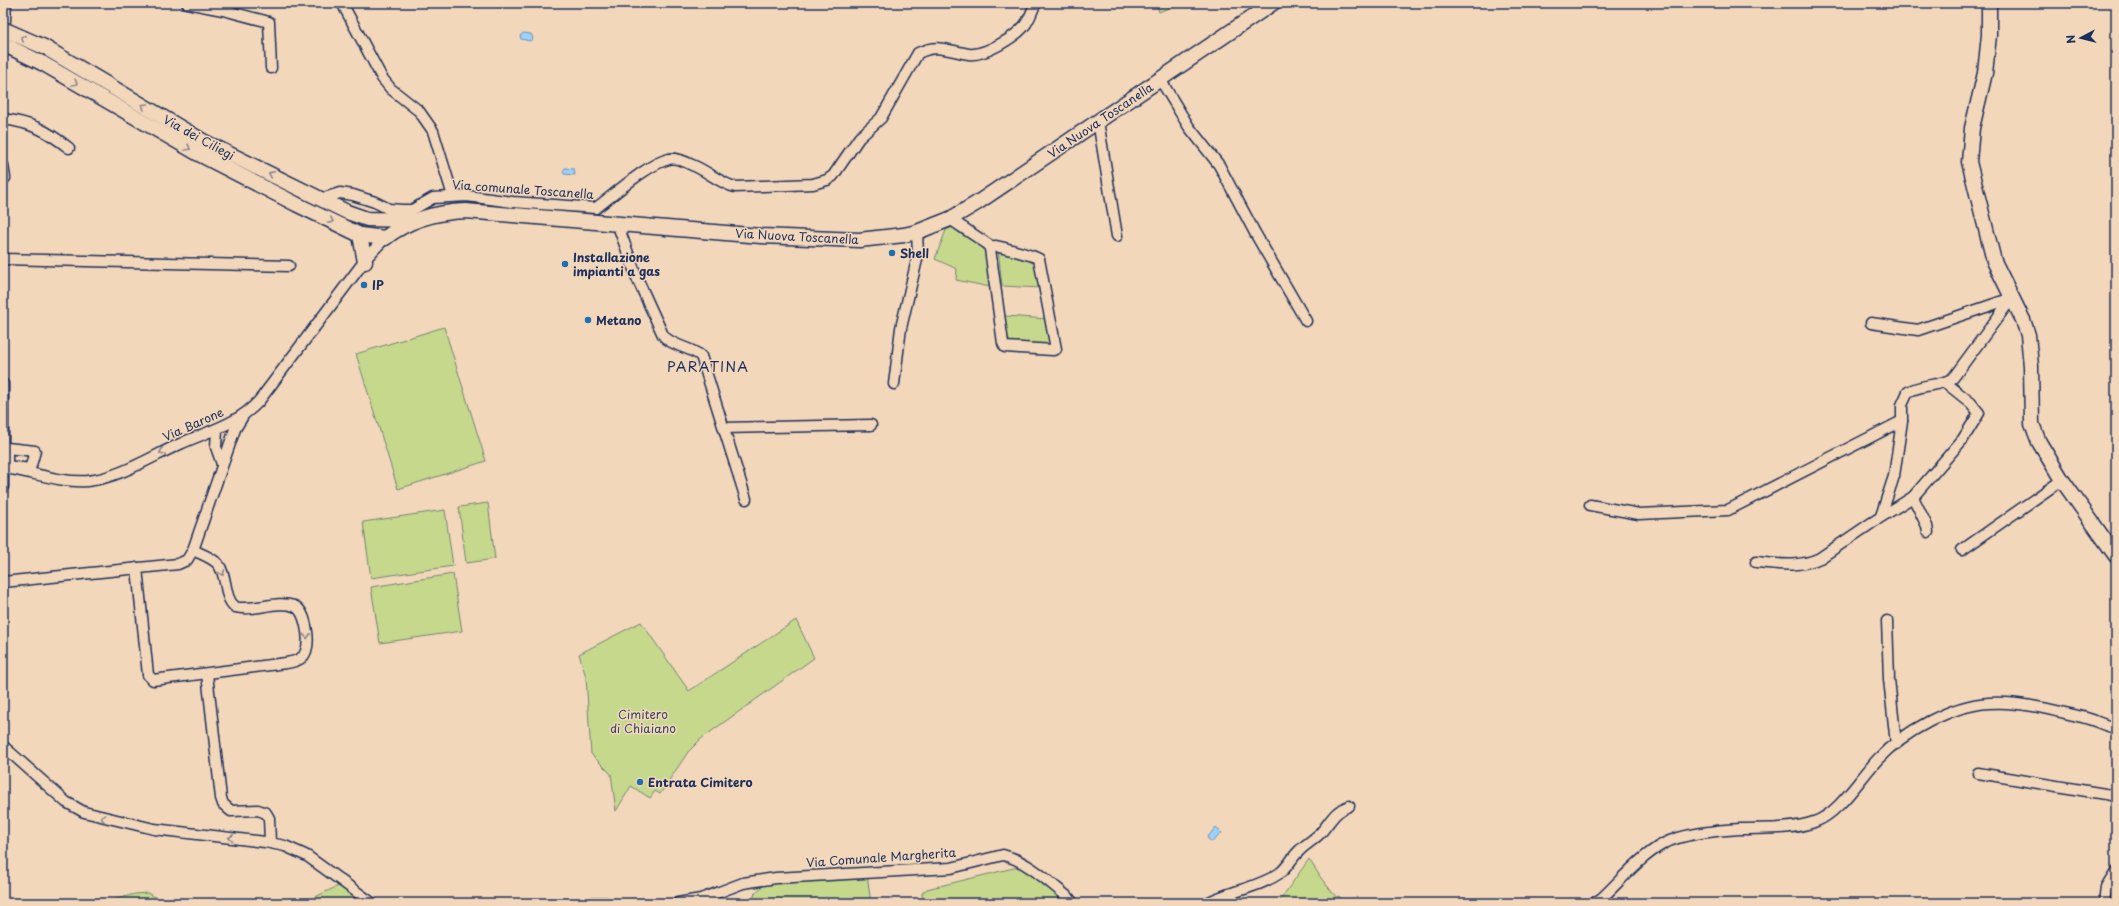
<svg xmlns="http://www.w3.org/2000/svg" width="2119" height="906" viewBox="0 0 2119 906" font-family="'Playpen Sans',sans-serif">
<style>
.green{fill:#c6d88c;stroke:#708475}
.water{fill:#9cd1fa;stroke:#6890bc}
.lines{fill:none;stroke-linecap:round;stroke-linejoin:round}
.street-casing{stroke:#1b2f5e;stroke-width:13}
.secondary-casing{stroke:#1b2f5e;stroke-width:17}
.street{stroke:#f3d7ba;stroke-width:10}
.secondary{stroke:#f3d7ba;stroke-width:14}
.secondary-bridge-casing{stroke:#1b2f5e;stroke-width:17;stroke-linecap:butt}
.secondary-bridge{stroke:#f3d7ba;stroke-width:14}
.oneway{stroke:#87838c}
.poi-dot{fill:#1f6fb2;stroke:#f3d7ba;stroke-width:1.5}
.labels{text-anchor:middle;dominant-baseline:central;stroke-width:3;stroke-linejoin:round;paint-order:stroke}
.street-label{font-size:12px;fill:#1b2f5e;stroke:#f3d7ba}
.poi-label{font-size:12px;font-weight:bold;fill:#1b2f5e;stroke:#f3d7ba;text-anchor:start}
.park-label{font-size:12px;fill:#354865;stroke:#f3d7ba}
.quarter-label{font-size:14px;letter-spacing:1px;fill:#1b2f5e;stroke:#f3d7ba}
</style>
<rect width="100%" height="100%" fill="#f3d7ba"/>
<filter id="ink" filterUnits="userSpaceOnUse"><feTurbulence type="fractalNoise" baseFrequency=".025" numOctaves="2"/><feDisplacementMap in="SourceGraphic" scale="8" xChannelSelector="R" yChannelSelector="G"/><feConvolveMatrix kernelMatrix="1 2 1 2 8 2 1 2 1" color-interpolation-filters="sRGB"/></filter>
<g filter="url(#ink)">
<g class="green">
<polygon points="1156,3 1180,3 1159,12"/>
<polygon points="953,227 959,233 986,248 990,287 956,280 957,269 935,259 946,230"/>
<polygon points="998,249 1035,259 1041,288 1002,286"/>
<polygon points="1005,316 1048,319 1052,346 1007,343"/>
<polygon points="444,327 486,461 398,489 356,354"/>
<polygon points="488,503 495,559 466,563 459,507"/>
<polygon points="445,510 453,566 371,578 363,522"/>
<polygon points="453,574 462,631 380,643 371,587"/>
<polygon points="796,620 814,658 702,738 688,752 660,794 655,791 650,798 631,786 616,811 611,774 591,754 586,677 579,654 641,622 689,691"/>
<polygon points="1309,859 1321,878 1336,897 1339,896 1344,903 1278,903"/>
<polygon points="1018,867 1028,870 1067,903 923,903 922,893 927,889"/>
<polygon points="867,875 871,903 752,903 755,893 765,884"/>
<polygon points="340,885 364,903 303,903"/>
<polygon points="147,893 168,903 57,903 109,901 135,894"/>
</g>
<g class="water">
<polygon points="523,33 531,34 533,38 530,41 521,39 520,36"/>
<polygon points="565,168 574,169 575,175 564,174 563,171"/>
<polygon points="1216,827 1222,833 1212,842 1207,838"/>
</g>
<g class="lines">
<g class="street-casing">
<g id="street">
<polyline points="187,3 223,10 269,22 271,68"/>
<polyline points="342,3 382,78 391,89 419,111 433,131 453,196"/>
<polyline points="4,36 6,3"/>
<polyline points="1160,79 1189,127 1219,165 1255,233 1306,321"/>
<path d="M3,119C32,123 46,130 69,148"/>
<polyline points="1098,121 1117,236"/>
<polyline points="3,165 5,178"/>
<path d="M321,199L340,193L353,195L375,202L389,209L402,210H412L433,198L467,196L513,202L596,208C614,195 647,164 669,159C676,157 686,162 692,165C708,171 719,183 735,187L813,184L827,180L833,176L859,138L881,118L918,53C938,43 948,51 969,54C984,56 1016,37 1025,25C1030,19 1032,10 1036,3"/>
<polyline points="950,219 992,247"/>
<path d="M617,223L637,278L663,335C671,346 690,347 701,356L746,499"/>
<path d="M995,246C1001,247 1036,256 1039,259L1056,349L1053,350L1005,347L1003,343L990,249Z"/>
<polyline points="3,259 289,266"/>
<polyline points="1871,323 1918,330 2012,298"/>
<polyline points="3,384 3,487"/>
<polyline points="894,384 901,328 918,255 917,232"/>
<polyline points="724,428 871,425"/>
<polyline points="217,430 216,447 222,464"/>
<polygon points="7,448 35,451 30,469 7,466"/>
<path d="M3,468C31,471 59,483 87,481C119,478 151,457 180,444C208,431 237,425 259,401L369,255L385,238"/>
<polyline points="1590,505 1639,514 1728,510 1902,421"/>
<path d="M1881,516L1894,476L1902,421V405L1908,392C1923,383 1940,387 1953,378L2012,298"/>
<polyline points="1928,532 1927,526 1913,497 1963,439 1979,413 1971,403 1946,383"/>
<polyline points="1962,550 2062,480"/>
<path d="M1756,562C1778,564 1799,568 1820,558L1873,522L1913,497"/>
<path d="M137,568L148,675L153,680L286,663C294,662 304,659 306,651C310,640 306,610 294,606C275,600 254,612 235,607C223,597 228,576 218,564C211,557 201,554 193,550"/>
<polyline points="3,582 178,564 187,560 193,550 235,429 243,416"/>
<polyline points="1887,621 1889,679 1896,744"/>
<polyline points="207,674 221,798 223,804 231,811 258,810 266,813 269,818 270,842"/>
<polyline points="3,746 66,802 84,812 154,829 265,842 285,846 307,856 372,903"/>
<polyline points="1978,773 2111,795 2116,797"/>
<polyline points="592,903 607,903"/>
<path d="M678,903L701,899L743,883L776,878L951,868L1003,855C1028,861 1050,883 1069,898L1073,903"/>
<path d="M1207,903C1230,891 1258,888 1280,873C1289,866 1292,857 1300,850C1307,843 1317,838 1323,830C1332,819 1335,811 1349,806"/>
<path d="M1594,903L1602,898C1621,880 1640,857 1663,844C1681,834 1719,830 1740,829C1765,828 1791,830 1814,822C1839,814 1860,778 1878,759C1903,732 1952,705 1989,703C2020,701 2052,710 2082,717C2093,719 2104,726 2116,728"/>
<polyline points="2104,903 2106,888 2116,872"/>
</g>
</g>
<g class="secondary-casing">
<g id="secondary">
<polyline points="1989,3 1989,35 1985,73 1972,128 1969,162 1994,261 2023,320 2028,335 2031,366 2032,424 2039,442 2062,480 2116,556"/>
<polyline points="44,47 203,141 347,212 367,219 410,220"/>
<polyline points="42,63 197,153 296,204 360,235 385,238"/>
<polyline points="360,235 365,262"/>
<path d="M385,238C408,220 437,212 466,211L761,236L859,240L904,235L917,232L950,219L977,203L1273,3"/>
</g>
</g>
<use href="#street" class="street"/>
<use href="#secondary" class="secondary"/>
<g class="secondary-bridge-casing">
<g id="secondary-bridge">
<polyline points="3,29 44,47"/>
<polyline points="3,44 42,63"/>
</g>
</g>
<use href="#secondary-bridge" class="secondary-bridge"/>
</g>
<defs><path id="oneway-chevron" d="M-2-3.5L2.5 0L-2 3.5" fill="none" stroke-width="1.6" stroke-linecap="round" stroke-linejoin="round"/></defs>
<g class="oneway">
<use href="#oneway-chevron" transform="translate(23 38) rotate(-156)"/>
<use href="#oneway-chevron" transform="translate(75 83) rotate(30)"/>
<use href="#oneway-chevron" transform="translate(144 106) rotate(-150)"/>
<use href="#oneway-chevron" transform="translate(188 148) rotate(30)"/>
<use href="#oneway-chevron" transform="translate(271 174) rotate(-154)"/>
<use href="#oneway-chevron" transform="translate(331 221) rotate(27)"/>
<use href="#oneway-chevron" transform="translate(162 452) rotate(155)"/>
<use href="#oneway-chevron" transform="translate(222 573) rotate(68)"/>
<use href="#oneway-chevron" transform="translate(307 636) rotate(87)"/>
<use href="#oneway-chevron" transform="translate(103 818) rotate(-168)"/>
<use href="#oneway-chevron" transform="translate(231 838) rotate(-174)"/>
</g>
</g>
<g class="poi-dot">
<circle cx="892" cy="253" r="4"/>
<circle cx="565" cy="264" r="4"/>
<circle cx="364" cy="285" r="4"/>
<circle cx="588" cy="320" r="4"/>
<circle cx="640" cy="782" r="4"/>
</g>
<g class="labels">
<g class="street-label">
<text transform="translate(1100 120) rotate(-34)">Via Nuova Toscanella</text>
<text transform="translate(199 137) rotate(29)">Via dei Ciliegi</text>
<text transform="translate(523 189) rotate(4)">Via comunale Toscanella</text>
<text transform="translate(797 236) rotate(3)">Via Nuova Toscanella</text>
<text transform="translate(193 424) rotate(-24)">Via Barone</text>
<text transform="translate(881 857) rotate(-4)">Via Comunale Margherita</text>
</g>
<g class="poi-label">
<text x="900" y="253">Shell</text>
<text x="573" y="257">Installazione<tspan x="573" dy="14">impianti a gas</tspan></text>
<text x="372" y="285">IP</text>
<text x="596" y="320">Metano</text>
<text x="648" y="782">Entrata Cimitero</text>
</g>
<g class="park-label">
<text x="643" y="714">Cimitero<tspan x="643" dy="14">di Chiaiano</tspan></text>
</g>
<g class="quarter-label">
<text x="708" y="366">PARATINA</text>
</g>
</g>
<rect width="2119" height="906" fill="none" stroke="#f3d7ba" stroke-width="16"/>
<rect x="8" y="8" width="2103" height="890" fill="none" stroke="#1b2f5e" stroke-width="1.5" filter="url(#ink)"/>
<g transform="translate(2081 38) rotate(263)" stroke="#f3d7ba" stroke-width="3" paint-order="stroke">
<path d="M0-3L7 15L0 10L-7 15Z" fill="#1b2f5e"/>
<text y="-6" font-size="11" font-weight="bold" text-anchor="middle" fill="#1b2f5e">N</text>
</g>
</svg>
